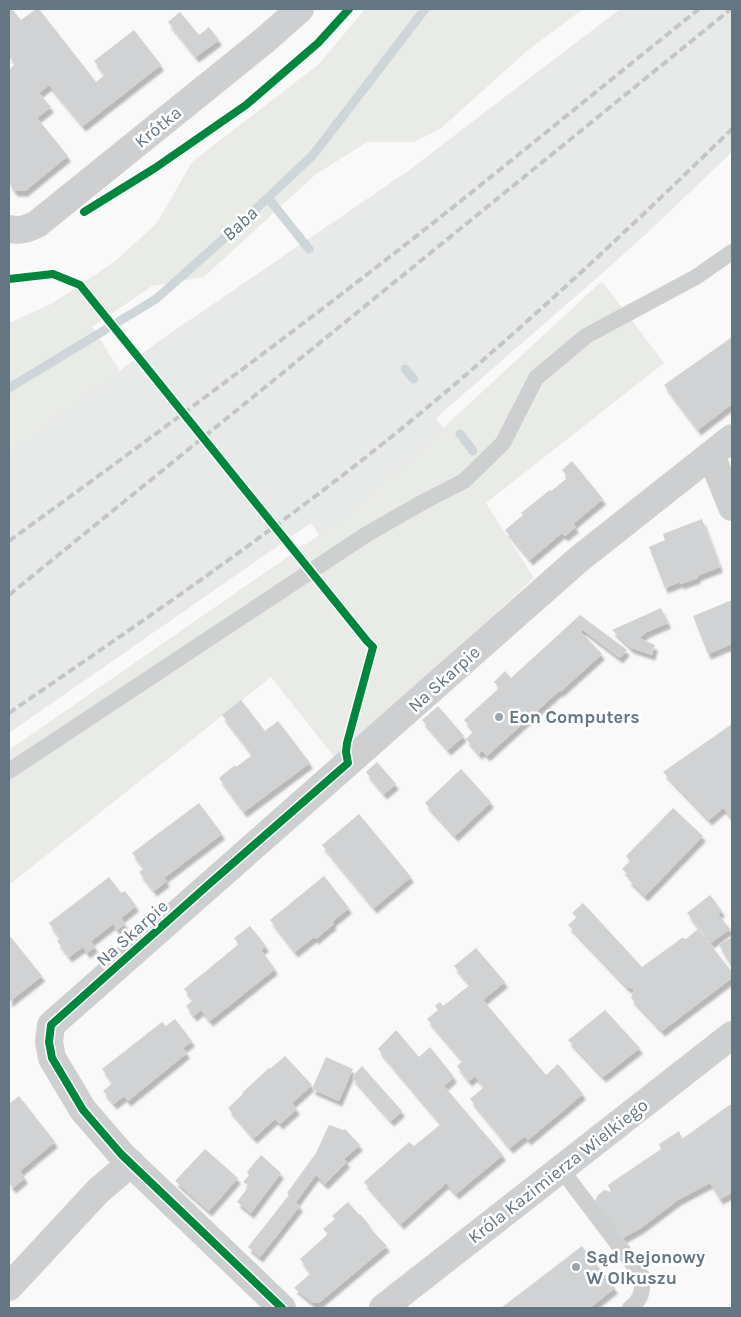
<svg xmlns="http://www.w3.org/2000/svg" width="741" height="1317" viewBox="0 0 741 1317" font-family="Karla,sans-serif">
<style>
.built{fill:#e8e9e9}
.green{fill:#e8ebe6}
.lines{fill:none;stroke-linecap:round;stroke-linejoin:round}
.stream{stroke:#ced6d9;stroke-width:9}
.building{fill:#d0d2d3;filter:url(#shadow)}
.service{stroke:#cecfd0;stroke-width:16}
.minor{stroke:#cecfd0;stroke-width:28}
.tertiary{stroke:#cecfd0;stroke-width:28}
.rail{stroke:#c3c5c6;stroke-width:4;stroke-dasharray:8 4;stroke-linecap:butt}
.cycleway-casing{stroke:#fff;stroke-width:11}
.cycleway{stroke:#00873e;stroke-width:8}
.poi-dot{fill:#99a4ac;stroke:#fff;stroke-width:2}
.labels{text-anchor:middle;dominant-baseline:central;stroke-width:5;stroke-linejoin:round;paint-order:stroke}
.street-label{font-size:18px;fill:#657683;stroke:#fff}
.poi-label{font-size:18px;font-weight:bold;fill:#657683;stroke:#fff;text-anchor:start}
.water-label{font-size:19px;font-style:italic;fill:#60757c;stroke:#fff}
</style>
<defs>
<filter id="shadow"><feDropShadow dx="3" dy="5.5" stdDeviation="1" flood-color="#0004"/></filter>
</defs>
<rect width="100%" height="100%" fill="#f9f9f9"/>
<polygon class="built" points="620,9 732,9 732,152 646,234 598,277 436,418 444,429 322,540 311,523 9,733 9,454 159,341 408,171"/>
<g class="green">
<polygon points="365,9 583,9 528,50 439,130 413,142 367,142 315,175 204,277 152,286 92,327 120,371 9,454 9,323 53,303 114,262 157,223 192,162 319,64"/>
<polygon points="602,281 664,363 486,503 534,578 336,759 271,677 9,885 9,750 351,513"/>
</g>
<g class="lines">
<g class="stream">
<polyline points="268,198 309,249"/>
<polyline points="405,369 414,379"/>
<polyline points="9,388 156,299 238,226 313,155 425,9"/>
<polyline points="460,434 473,451"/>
</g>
</g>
<g class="building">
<polygon points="12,9 21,20 36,9 39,9 96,82 105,75 94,61 134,30 161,65 83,126 49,85 39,93 51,107 37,118 68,156 25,191 15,191 9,183 9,70 15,64 9,56 9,12"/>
<polygon points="180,12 199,35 209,27 219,40 196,57 168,22"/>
<polygon points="732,337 732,404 698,430 664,385"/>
<polygon points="572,461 603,499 573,524 576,527 565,536 562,533 530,560 505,530 523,515 521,513 550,490 551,491 566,479 565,477 567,476 562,470"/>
<polygon points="702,519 720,567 697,576 698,578 681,584 680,582 665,588 649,547 665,540 663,534"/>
<polygon points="732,600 732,644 708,654 693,616"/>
<polygon points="661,608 668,623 647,632 639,638 655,645 652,655 631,648 612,630"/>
<polygon points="580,615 627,650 620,658 583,630 581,632 602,654 560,692 559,691 487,756 482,751 479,754 466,739 474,731 464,720 499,688 494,682 505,671 511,678"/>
<polygon points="241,700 265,731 278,721 310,763 244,812 219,778 235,765 236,767 251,756 249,754 251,753 222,715"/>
<polygon points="438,706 464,736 448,750 422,720"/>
<polygon points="732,724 732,818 723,808 709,820 663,772"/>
<polygon points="377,762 396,784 384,794 366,772"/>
<polygon points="461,769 491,802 455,836 425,803"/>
<polygon points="199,803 222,834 164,878 167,881 154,891 139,872 144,868 132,853"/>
<polygon points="673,808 703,836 645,896 628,879 631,877 622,869 630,861 626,856"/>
<polygon points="359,814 411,877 374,908 322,845"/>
<polygon points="324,876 349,908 332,922 334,924 324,932 316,939 314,937 295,952 270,920"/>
<polygon points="109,877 121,893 125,891 136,906 121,918 125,924 117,930 113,924 91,941 95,947 87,953 83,947 69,957 57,941 60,939 49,923"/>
<polygon points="710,895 722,911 718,914 730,929 711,943 687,913"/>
<polygon points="583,903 642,967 682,938 686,939 698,929 732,972 732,978 662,1031 631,998 634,989 627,987 568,925 577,917 572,913"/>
<polygon points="250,926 266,946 261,950 275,969 210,1021 201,1010 194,1016 186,1006 193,1000 184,989 239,944 234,938"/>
<polygon points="9,935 42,976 9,1002"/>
<polygon points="732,937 732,967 719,945"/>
<polygon points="476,948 505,982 483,1000 546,1075 558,1064 583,1094 528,1140 525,1136 510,1148 470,1099 484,1087 475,1076 469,1081 457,1066 463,1061 427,1019 438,1010 435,1006 440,1002 443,1006 470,985 454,966"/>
<polygon points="605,1010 640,1048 603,1077 568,1040"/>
<polygon points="175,1019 192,1041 183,1048 187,1053 128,1101 124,1096 114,1104 103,1091 113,1083 102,1069 162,1022 166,1026"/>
<polygon points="396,1030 419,1057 430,1047 454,1077 444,1086 503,1155 456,1194 446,1183 401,1224 364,1182 409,1142 414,1146 441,1124 378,1049"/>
<polygon points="285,1056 312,1085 292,1103 297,1109 280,1124 275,1119 254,1138 228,1108 243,1094 242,1093 255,1081 269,1068 270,1069"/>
<polygon points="326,1057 353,1069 339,1101 312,1089"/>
<polygon points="362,1066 402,1111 391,1121 352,1077"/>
<polygon points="19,1096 55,1142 20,1171 25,1178 13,1188 9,1183 9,1104"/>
<polygon points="732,1104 732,1193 720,1199 710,1183 678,1200 641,1228 623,1238 595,1202 597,1196 604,1190 611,1192 608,1185 661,1149 659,1144 679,1131 682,1139 728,1106"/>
<polygon points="329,1125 344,1130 345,1129 360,1145 344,1159 347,1162 325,1184 316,1175 296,1202 300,1206 260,1257 248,1247 289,1195 287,1193 316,1153"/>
<polygon points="205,1149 238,1178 209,1211 175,1181"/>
<polygon points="261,1155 281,1173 251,1213 237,1202 249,1186 243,1182 249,1175 247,1172"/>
<polygon points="348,1202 359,1215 360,1214 370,1226 369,1227 387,1246 320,1302 313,1303 294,1288 311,1273 300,1259 328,1234 323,1229 335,1219 332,1216"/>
<polygon points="582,1246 615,1288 590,1308 501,1308"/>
</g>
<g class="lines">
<g class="service">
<polyline points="9,771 367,534 425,501 464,481 503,443 536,378 586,336 696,277 732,252"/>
<path d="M561,1169L642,1276C643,1291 642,1299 630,1308"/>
</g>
<g class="minor">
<path d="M9,229C20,231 27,229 37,224L265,40L300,9"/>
<polyline points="711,455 732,507"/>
<polyline points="9,1287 98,1191 131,1163"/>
<polyline points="282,1308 121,1154 83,1110 52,1058 49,1042 51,1025 579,559 732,438"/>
</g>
<polyline class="tertiary" points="383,1308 732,1035"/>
<g class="rail">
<path d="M9,541C147,441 285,339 419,234C513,160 605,84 699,9"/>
<polyline points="9,595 731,9"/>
<path d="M9,713C147,618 287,523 417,416C527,325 630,228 732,129"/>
</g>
<g class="cycleway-casing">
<g id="cycleway">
<polyline points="84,212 155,168 246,105 318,43 349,9"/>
<polyline points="9,279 53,274 80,285 367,641 373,647 347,743 346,752 348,763 208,885 51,1025 49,1042 52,1058 83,1110 121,1154 282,1308"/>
</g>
</g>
<use href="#cycleway" class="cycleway"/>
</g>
<g class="poi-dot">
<circle cx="499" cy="717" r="5"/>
<circle cx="576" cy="1267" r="5"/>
</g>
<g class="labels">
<g class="street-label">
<text transform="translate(158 127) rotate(-39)">Krótka</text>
<text transform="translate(444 679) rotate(-42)">Na Skarpie</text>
<text transform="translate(132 933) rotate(-42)">Na Skarpie</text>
<text transform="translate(558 1171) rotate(-38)">Króla Kazimierza Wielkiego</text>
</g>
<g class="poi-label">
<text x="509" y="717">Eon Computers</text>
<text x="586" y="1257">Sąd Rejonowy<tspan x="586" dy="21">W Olkuszu</tspan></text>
</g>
<g class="water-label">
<text transform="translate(240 224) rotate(-43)">Baba</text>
</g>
</g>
<rect width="741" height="1317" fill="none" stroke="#657683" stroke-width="20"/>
</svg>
